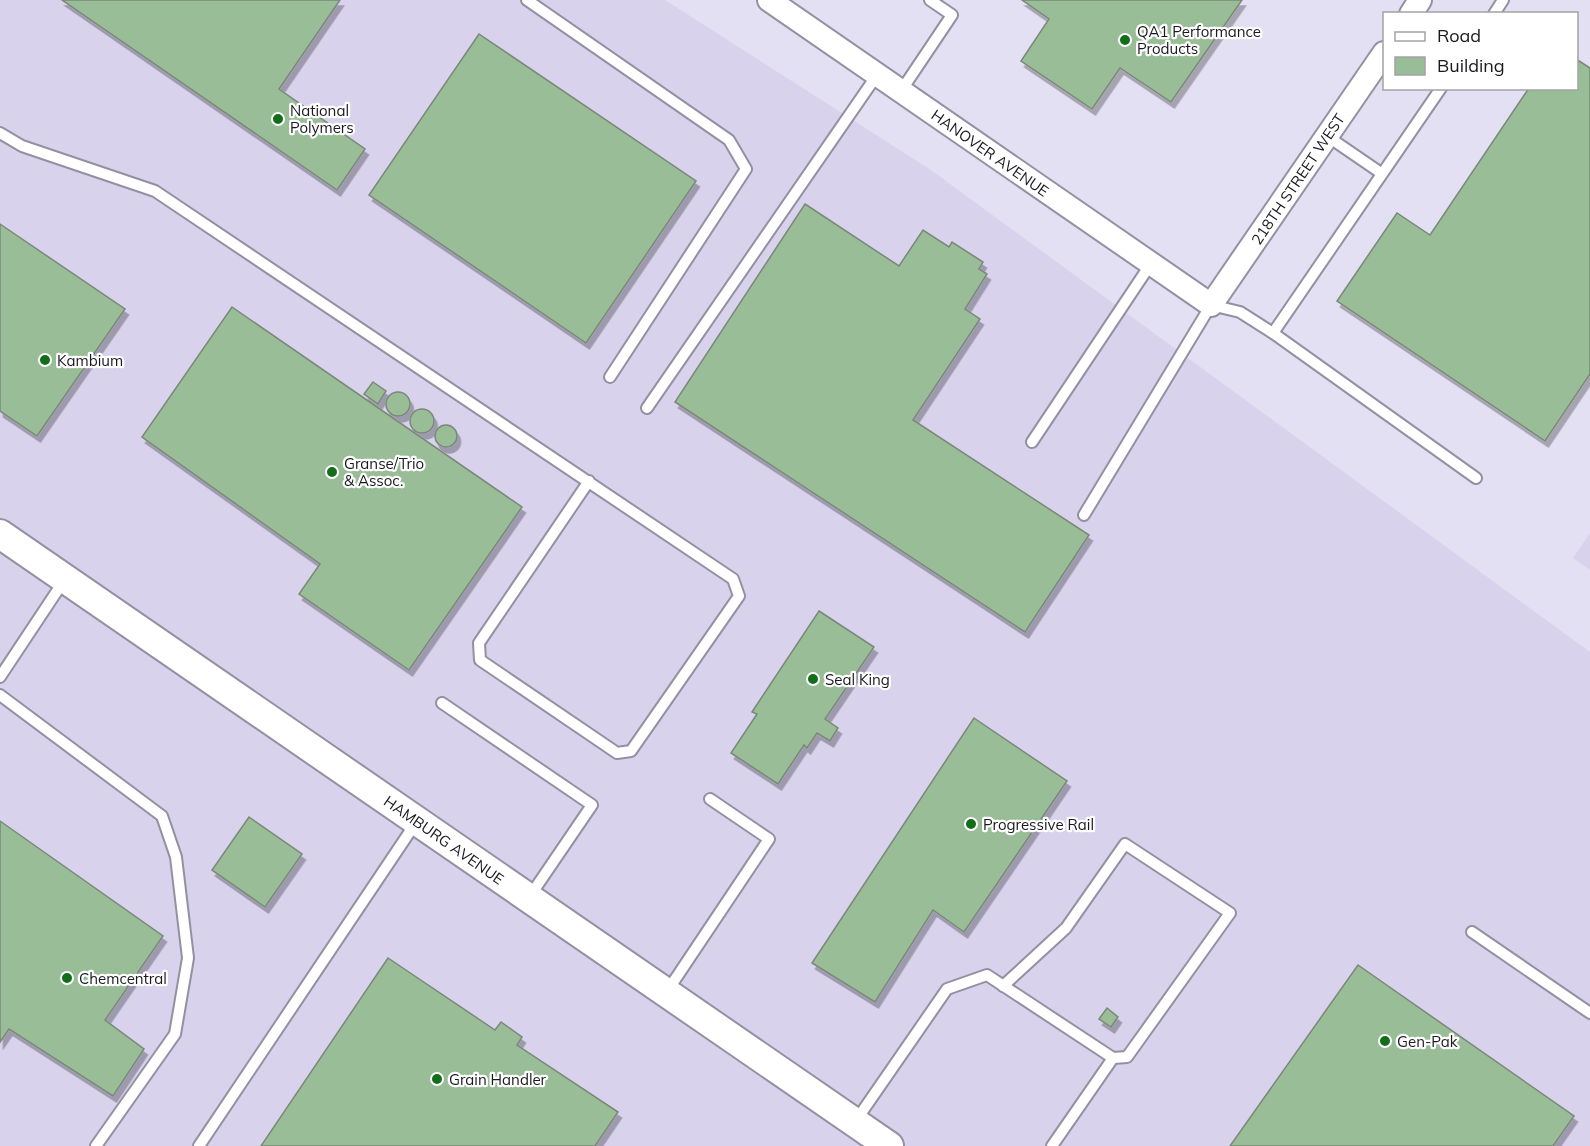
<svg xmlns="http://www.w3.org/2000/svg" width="1590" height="1146" viewBox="0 0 1590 1146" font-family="Mulish,sans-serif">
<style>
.built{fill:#d8d2ec}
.building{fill:#99bd97;stroke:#7a8879;stroke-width:1.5;filter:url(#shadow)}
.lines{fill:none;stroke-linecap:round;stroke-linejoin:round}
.service-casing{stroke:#9490a2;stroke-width:14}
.minor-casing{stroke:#9490a2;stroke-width:26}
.tertiary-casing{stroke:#9490a2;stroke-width:32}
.service{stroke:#fff;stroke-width:10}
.minor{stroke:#fff;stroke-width:22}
.tertiary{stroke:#fff;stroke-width:28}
.poi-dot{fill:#136e19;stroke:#fff;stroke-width:2}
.labels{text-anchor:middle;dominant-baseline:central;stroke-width:4.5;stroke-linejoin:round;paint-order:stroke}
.poi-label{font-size:15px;fill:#1a191f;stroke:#fff;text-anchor:start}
.street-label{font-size:15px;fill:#1a191f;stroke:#fff}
</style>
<defs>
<filter id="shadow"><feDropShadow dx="3.5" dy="6" stdDeviation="0" flood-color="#0004"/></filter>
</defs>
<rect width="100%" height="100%" fill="#e4e0f3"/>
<g class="built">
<polygon points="0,0 665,0 931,170 1590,652 1590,1146 0,1146"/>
<polygon points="1590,533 1590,570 1573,558"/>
</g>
<g class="building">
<polygon points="62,0 340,0 279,89 365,149 337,190"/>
<polygon points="1022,0 1242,0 1171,102 1120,68 1092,109 1021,61 1049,19"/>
<polygon points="479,34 696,181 586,343 369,195"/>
<polygon points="1576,59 1590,68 1590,374 1545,441 1337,301 1397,213 1430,235 1529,88 1576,88"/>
<polygon points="805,204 899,266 923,230 949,247 952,242 983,262 979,269 987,274 965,309 980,319 913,420 1089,535 1025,632 675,402"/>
<polygon points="0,224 125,309 37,436 0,411"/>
<polygon points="232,307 522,507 409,670 299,594 320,564 142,437"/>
<polygon points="373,382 386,391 378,404 364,394"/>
<circle cx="398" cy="404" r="12"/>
<circle cx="422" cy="421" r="12"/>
<circle cx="446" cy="436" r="11"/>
<polygon points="819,611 874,647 825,719 838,728 830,741 817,733 807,748 804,745 778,784 731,753 757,714 752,712"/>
<polygon points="974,718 1067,781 964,932 933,910 875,1002 812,963"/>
<polygon points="249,817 302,854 265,907 212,870"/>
<polygon points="0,821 163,936 105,1020 144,1049 113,1096 9,1029 0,1042"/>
<polygon points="388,958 495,1030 501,1022 522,1037 517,1045 618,1112 595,1146 261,1146"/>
<polygon points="1358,965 1574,1116 1553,1146 1230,1146"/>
<polygon points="1107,1008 1118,1017 1111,1027 1099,1019"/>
</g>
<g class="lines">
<g class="service-casing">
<g id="service">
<polyline points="527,0 729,140 746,169 610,377"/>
<polyline points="1494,14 1503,0"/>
<polyline points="901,91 952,15 930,0"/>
<polyline points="0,133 22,146 155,191 733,579 739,596 631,751 617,753 480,660 479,643 589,481"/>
<polyline points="1327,136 1381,173"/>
<polyline points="1273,333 1441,88"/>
<polyline points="647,408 877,75"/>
<polyline points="1032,442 1150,265"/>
<polyline points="1084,515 1211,305 1240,312 1273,333 1476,478"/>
<polyline points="0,677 65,579"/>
<polyline points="0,695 162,816 176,857 188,958 175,1034 96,1146"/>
<polyline points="442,703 592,805 530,896"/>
<polyline points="1472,932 1590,1013"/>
<polyline points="1003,986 1066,928 1125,844 1230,913 1127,1057 1113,1058"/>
<polyline points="666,993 769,839 710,799"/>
<polyline points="855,1122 947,989 987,975 1113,1058 1052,1146"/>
<polyline points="199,1146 417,821"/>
</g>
</g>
<g class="minor-casing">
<g id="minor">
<polyline points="769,0 1211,305 1384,53"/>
<polyline points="1411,14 1420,0"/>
</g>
</g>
<g class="tertiary-casing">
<polyline id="tertiary" points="0,534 889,1146"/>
</g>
<use href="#service" class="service"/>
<use href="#minor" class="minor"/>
<use href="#tertiary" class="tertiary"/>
</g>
<g class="poi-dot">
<circle cx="1125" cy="40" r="6"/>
<circle cx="278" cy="119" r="6"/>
<circle cx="45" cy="360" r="6"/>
<circle cx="332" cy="472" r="6"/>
<circle cx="813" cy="679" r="6"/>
<circle cx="971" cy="824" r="6"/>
<circle cx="67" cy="978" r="6"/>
<circle cx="1385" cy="1041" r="6"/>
<circle cx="437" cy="1079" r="6"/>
</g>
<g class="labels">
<g class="poi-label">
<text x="1137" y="31">QA1 Performance<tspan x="1137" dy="17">Products</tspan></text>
<text x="290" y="110">National<tspan x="290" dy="17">Polymers</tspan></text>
<text x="57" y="360">Kambium</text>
<text x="344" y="463">Granse/Trio<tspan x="344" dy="17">&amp; Assoc.</tspan></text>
<text x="825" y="679">Seal King</text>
<text x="983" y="824">Progressive Rail</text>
<text x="79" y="978">Chemcentral</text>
<text x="1397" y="1041">Gen-Pak</text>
<text x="449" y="1079">Grain Handler</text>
</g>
<g class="street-label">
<text transform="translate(990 153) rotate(35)">HANOVER AVENUE</text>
<text transform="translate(1298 179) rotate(-56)">218TH STREET WEST</text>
<text transform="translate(444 840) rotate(35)">HAMBURG AVENUE</text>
</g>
</g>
<rect x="1383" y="12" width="195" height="78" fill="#ffffff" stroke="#a3a3a5" stroke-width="1.5"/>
<rect x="1395" y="32" width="30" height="9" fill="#ffffff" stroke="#a3a3a5" stroke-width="1.5"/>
<text x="1437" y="42" font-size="18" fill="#1a191f">Road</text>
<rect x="1395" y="57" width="30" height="18" fill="#99bd97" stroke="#a3a3a5" stroke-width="1.5"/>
<text x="1437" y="72" font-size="18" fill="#1a191f">Building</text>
</svg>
